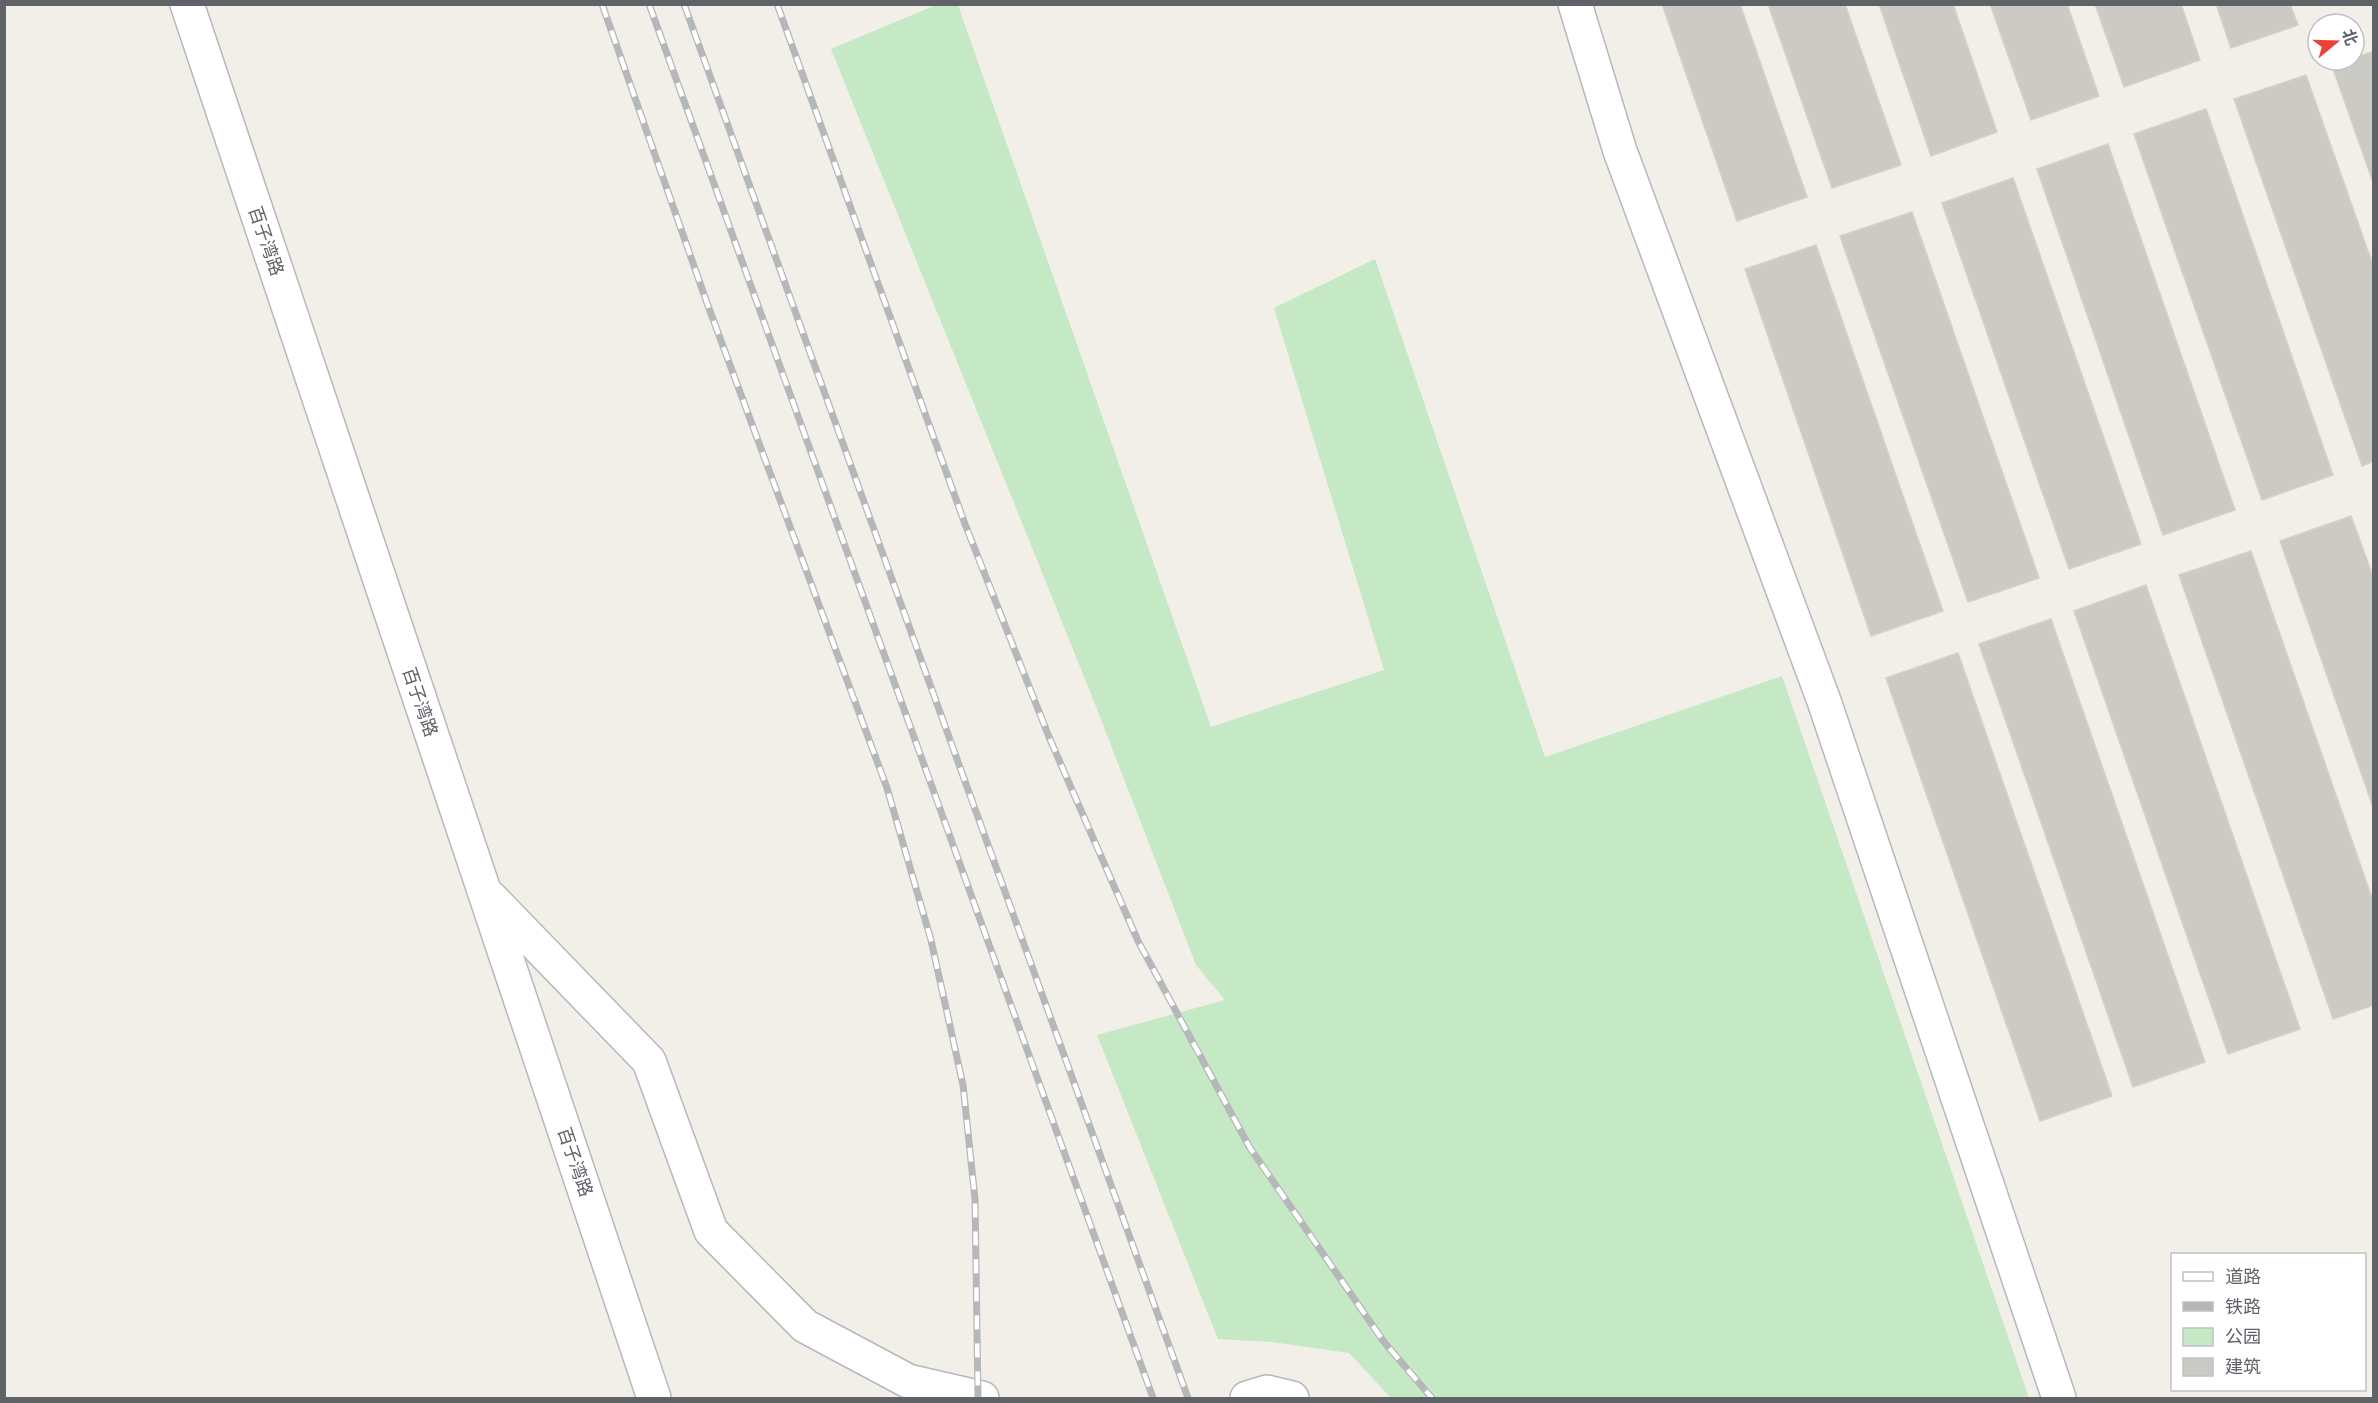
<svg xmlns="http://www.w3.org/2000/svg" width="2378" height="1403" viewBox="0 0 2378 1403" font-family="'Nunito Sans','Noto Sans SC',sans-serif">
<style>
.green{fill:#c5e8c5}
.building{fill:#cccac5;stroke:#d6d1c6;stroke-width:1.5}
.lines{fill:none;stroke-linecap:round;stroke-linejoin:round}
.minor-casing{stroke:#b5b8bc;stroke-width:36}
.minor{stroke:#fff;stroke-width:33}
.rail-casing{stroke:#b6b7b8;stroke-width:7}
.rail{stroke:#fff;stroke-width:4.5;stroke-dasharray:14;stroke-linecap:butt}
.labels{text-anchor:middle;dominant-baseline:central;stroke-width:6;stroke-linejoin:round;paint-order:stroke}
.street-label{font-size:18px;fill:#5f6368;stroke:#fff}
</style>
<rect width="100%" height="100%" fill="#f1efe8"/>
<polygon class="green" points="936,5 958,5 1211,727 1384,670 1274,308 1375,259 1545,757 1782,676 2029,1398 1391,1398 1349,1353 1272,1342 1218,1339 1097,1035 1225,1000 1196,965 1093,699 831,49"/>
<g class="building">
<polygon points="1662,4 1740,4 1807,197 1737,221"/>
<polygon points="1768,4 1845,4 1901,165 1832,188"/>
<polygon points="1879,4 1953,4 1997,132 1931,156"/>
<polygon points="1990,4 2067,4 2099,96 2031,120"/>
<polygon points="2095,4 2181,4 2200,60 2124,87"/>
<polygon points="2216,4 2290,4 2298,25 2231,48"/>
<polygon points="2374,51 2374,185 2332,66 2354,60 2354,58"/>
<polygon points="2306,75 2374,268 2374,461 2362,466 2234,99"/>
<polygon points="2206,109 2333,475 2262,500 2134,134"/>
<polygon points="2108,144 2235,510 2163,535 2037,169"/>
<polygon points="2013,178 2141,544 2069,569 1942,203"/>
<polygon points="1912,212 2039,578 1968,602 1840,236"/>
<polygon points="1816,245 1943,611 1871,636 1745,269"/>
<polygon points="2351,516 2374,579 2374,810 2280,541"/>
<polygon points="2251,551 2374,904 2374,1005 2333,1019 2179,575"/>
<polygon points="2146,585 2300,1029 2228,1054 2074,611"/>
<polygon points="2051,619 2205,1062 2133,1087 1979,644"/>
<polygon points="1958,653 2112,1096 2040,1121 1886,678"/>
</g>
<g class="lines">
<g class="minor-casing">
<g id="minor">
<polyline points="187,4 654,1398"/>
<polyline points="1575,4 1620,151 1824,701 2059,1398"/>
<polyline points="490,897 649,1061 711,1231 805,1326 908,1381 982,1398"/>
<polyline points="1247,1398 1267,1392 1292,1398"/>
</g>
</g>
<use href="#minor" class="minor"/>
<g class="rail-casing">
<g id="rail">
<polyline points="602,4 707,303 887,788 931,940 963,1085 975,1199 978,1398"/>
<polyline points="649,4 1153,1398"/>
<polyline points="684,4 1188,1398"/>
<polyline points="777,4 965,524 1049,737 1138,941 1250,1148 1384,1342 1432,1398"/>
</g>
</g>
<use href="#rail" class="rail"/>
</g>
<g class="labels">
<g class="street-label">
<text transform="translate(266 241) rotate(71)">百子湾路</text>
<text transform="translate(420 702) rotate(71)">百子湾路</text>
<text transform="translate(575 1162) rotate(71)">百子湾路</text>
</g>
</g>
<rect width="2378" height="1403" fill="none" stroke="#5f6368" stroke-width="12"/>
<rect x="2171" y="1253" width="195" height="138" fill="#ffffff" stroke="#bfc1c3" stroke-width="1.5"/>
<rect x="2183" y="1272" width="30" height="9" fill="#ffffff" stroke="#bfc1c3" stroke-width="1.5"/>
<text x="2225" y="1283" font-size="18" fill="#5f6368">道路</text>
<rect x="2183" y="1302" width="30" height="9" fill="#b6b7b8" stroke="#bfc1c3" stroke-width="1.5"/>
<text x="2225" y="1313" font-size="18" fill="#5f6368">铁路</text>
<rect x="2183" y="1328" width="30" height="18" fill="#c5e8c5" stroke="#bfc1c3" stroke-width="1.5"/>
<text x="2225" y="1343" font-size="18" fill="#5f6368">公园</text>
<rect x="2183" y="1358" width="30" height="18" fill="#cccac5" stroke="#bfc1c3" stroke-width="1.5"/>
<text x="2225" y="1373" font-size="18" fill="#5f6368">建筑</text>
<g transform="translate(2336 42) rotate(71)"><circle r="28" fill="#ffffff" stroke="#bfc1c3" stroke-width="1.5"/>
<path d="M0-4.5L10 22L0 15L-10 22Z" fill="#ea4335"/>
<text y="-9" font-size="16" font-weight="bold" text-anchor="middle" fill="#5f6368">北</text>
</g>
</svg>
